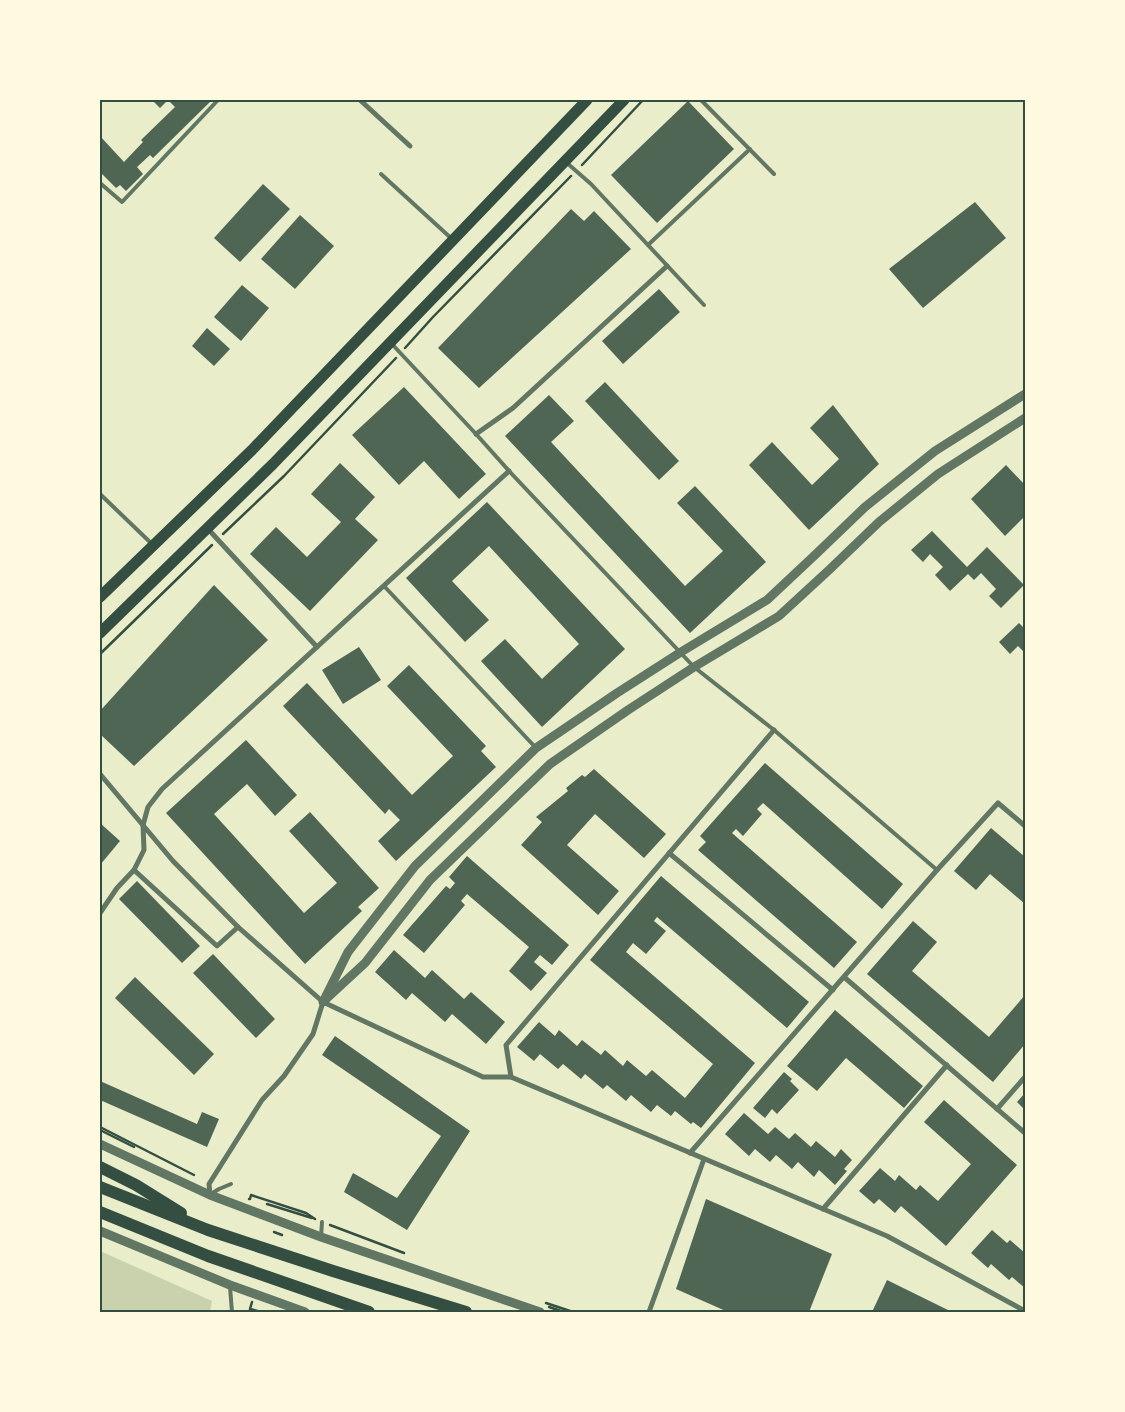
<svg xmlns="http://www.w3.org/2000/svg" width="1125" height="1412" viewBox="0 0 1125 1412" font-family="'IBM Plex Sans',sans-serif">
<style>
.green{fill:#cad2ad}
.building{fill:#4f6655}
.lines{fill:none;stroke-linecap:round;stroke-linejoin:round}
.path{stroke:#344e41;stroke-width:2.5}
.service{stroke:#617663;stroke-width:4}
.minor{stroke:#617663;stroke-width:5}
.tertiary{stroke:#617663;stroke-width:9}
.primary{stroke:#344e41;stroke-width:11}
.trunk{stroke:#344e41;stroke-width:12}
.neatline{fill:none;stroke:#344e41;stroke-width:2}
</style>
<rect width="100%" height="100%" fill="#e9edc9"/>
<polygon class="green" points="100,1251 212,1301 210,1312 100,1312"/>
<g class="building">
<polygon points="152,100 212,100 153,158 150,155 137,167 143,174 126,191 120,185 116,188 100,172 100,136 124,162 143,142 141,140 175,107 168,100 160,108"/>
<polygon points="688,101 734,149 657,223 611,175"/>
<polygon points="263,184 290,209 240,262 214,238"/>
<polygon points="975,202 1006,238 923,308 889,269"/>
<polygon points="571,209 584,221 594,211 631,249 479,388 438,348"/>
<polygon points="300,215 334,246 295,289 261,259"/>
<polygon points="242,285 269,308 241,341 214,317"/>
<polygon points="659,289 680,312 623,364 602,341"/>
<polygon points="207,328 230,349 214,366 192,346"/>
<polygon points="605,382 679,461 659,480 585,401"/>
<polygon points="404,387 486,474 459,499 424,461 399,485 352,435"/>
<polygon points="549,395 574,421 551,442 685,586 723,551 677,503 695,486 766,562 690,633 505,436"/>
<polygon points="833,405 879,464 809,530 749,465 772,442 812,485 839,459 810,428"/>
<polygon points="340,463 375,497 355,519 378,540 310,611 250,554 276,527 307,557 341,522 311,494"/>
<polygon points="1006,465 1025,485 1025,516 1005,536 971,499"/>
<polygon points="487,502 625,649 542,727 481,661 505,639 542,679 579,644 489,546 452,581 489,620 465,642 406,578"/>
<polygon points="932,531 967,567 987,547 1024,585 1001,608 989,596 996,589 981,573 974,580 968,574 950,591 935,575 943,567 930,554 923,562 911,550"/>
<polygon points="214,585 268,640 134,766 100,734 100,711"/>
<polygon points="1019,623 1025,629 1025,653 1018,646 1010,654 999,642"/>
<polygon points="359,647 381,680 343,704 322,670"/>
<polygon points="409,665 486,746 481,751 496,767 396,861 378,841 400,820 389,809 385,814 283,706 307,683 412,795 453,756 387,686"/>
<polygon points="246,740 297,795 275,816 247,784 214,814 304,913 337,883 289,831 310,812 379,888 358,907 362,911 305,964 166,813"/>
<polygon points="765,763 903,884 882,909 763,803 757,809 762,814 743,836 736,829 732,833 857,942 834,968 698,850 706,842 700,836"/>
<polygon points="594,769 666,834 644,858 595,814 567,845 619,891 598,915 521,845 542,822 536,817 568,791 566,788 582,775 585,777"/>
<polygon points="100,823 120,841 100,865"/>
<polygon points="991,828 1025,857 1025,904 990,874 976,890 954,871"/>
<polygon points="467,856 569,945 552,965 540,955 534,962 547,973 531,991 509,971 529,947 467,894 461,901 465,905 424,953 403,935 446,886 450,889 455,883 449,877"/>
<polygon points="661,876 809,1002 787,1028 657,917 654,921 666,931 646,954 633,943 626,952 755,1063 701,1128 693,1122 691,1124 675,1111 671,1116 657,1105 651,1112 631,1095 626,1101 607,1085 603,1089 585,1074 581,1079 563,1064 558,1069 540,1054 534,1061 517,1047 539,1022 555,1036 559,1030 577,1046 582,1040 601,1055 605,1050 623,1066 627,1060 646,1076 652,1070 685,1098 713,1064 590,960"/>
<polygon points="137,881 200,946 182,963 119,899"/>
<polygon points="913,921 937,942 912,971 989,1037 1025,995 1025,1044 993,1082 867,974"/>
<polygon points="394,950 425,978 432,970 464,999 471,992 505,1022 486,1044 452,1014 445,1022 412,993 406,1000 375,972"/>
<polygon points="213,954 275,1019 256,1038 193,973"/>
<polygon points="135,977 214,1054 194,1075 115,998"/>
<polygon points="835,1010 923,1086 904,1108 846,1058 817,1091 787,1066"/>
<polygon points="335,1036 470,1131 407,1230 344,1192 353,1173 397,1198 441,1136 322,1055"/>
<polygon points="784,1072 792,1079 790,1081 799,1090 777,1114 772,1109 765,1118 753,1108"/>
<polygon points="100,1081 197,1124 202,1112 219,1119 207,1147 100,1100"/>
<polygon points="1025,1093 1025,1110 1017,1102"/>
<polygon points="944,1100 1017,1165 946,1246 901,1206 895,1213 879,1199 874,1204 859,1191 880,1168 895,1181 899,1175 916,1190 920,1185 938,1201 971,1164 924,1122"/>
<polygon points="744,1113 768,1134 775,1127 789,1139 795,1133 811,1147 816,1141 835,1157 841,1149 852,1160 844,1169 847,1171 835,1185 819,1170 814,1177 798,1162 792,1169 776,1155 770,1162 755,1149 749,1156 725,1134"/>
<polygon points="706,1199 832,1254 809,1312 728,1312 676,1289"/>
<polygon points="992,1230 1007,1243 1010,1240 1025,1253 1025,1288 1012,1277 1009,1280 991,1264 988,1268 971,1253"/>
<polygon points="887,1280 952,1312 872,1312"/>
</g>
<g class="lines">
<g class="path">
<polyline points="582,165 643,100"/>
<polyline points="405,348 433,317 571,176"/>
<polyline points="223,534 284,476 396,358"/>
<polyline points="100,654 212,545"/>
<polyline points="100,1127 194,1175"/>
<polyline points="100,1130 134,1147"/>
<polyline points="249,1199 250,1199 251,1195 306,1213 315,1219"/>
<polyline points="267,1204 312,1218"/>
<polyline points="330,1225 404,1253"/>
<polyline points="274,1232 282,1235"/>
<polyline points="252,1302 250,1309 261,1312"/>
<polyline points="546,1303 573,1312"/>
<polyline points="549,1307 564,1312"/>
</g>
<g class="service">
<polyline points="701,100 774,174"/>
<polyline points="567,163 591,184 704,305"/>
<polyline points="381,174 452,239"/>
<polyline points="100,183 122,202 218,100"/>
<polyline points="648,245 750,149"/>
<polyline points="391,343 476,434 509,471 694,667 774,730 937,870"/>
<polyline points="100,494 152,544"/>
<polyline points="384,586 536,748"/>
<polyline points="211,1194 219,1189 231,1184"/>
<polyline points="321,1237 322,1222"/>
<polyline points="230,1287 232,1312"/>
</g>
<g class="minor">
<polyline points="360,100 410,146"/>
<polyline points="476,434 513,408 667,266"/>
<polyline points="208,529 317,647"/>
<polyline points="100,774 173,861 238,927 323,1002 483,1077 511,1077 887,1236 1025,1311"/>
<polyline points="669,853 833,990"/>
<polyline points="134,870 217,946 238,927"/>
<polyline points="100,913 117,888 134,870 144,850 143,825 148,807 162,789 509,471"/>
<polyline points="844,977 1025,1133"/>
<polyline points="511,1077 506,1045 774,730"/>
<polyline points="997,1109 1025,1077"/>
<polyline points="690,1153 937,870 998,803 1025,826"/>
<polyline points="210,1195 209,1184 262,1100 284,1076 313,1034 323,1002"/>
<polyline points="823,1209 947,1065"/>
<polyline points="649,1312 704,1159"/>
</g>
<g class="tertiary">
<polyline points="326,999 365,963 430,880 550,764 628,710 694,667 779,616 829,570 879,522 938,474 1025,418"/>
<polyline points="323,1002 348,952 415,866 536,748 617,693 681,652 767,600 815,555 865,507 935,451 1025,394"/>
<polyline points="100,1144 210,1195 321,1237 540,1312"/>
<polyline points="100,1231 230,1285 305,1312"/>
</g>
<g class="primary">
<polyline points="100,597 252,450 587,100"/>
<polyline points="100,633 273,464 624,100"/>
</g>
<g class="trunk">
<polyline points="100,1167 136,1185 181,1213"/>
<polyline points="100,1187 208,1230 333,1271 466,1312"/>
<polyline points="100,1212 208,1256 369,1312"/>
</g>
</g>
<rect width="1125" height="1412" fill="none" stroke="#fefae0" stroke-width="202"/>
<rect x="101" y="101" width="923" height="1210" class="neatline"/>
</svg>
